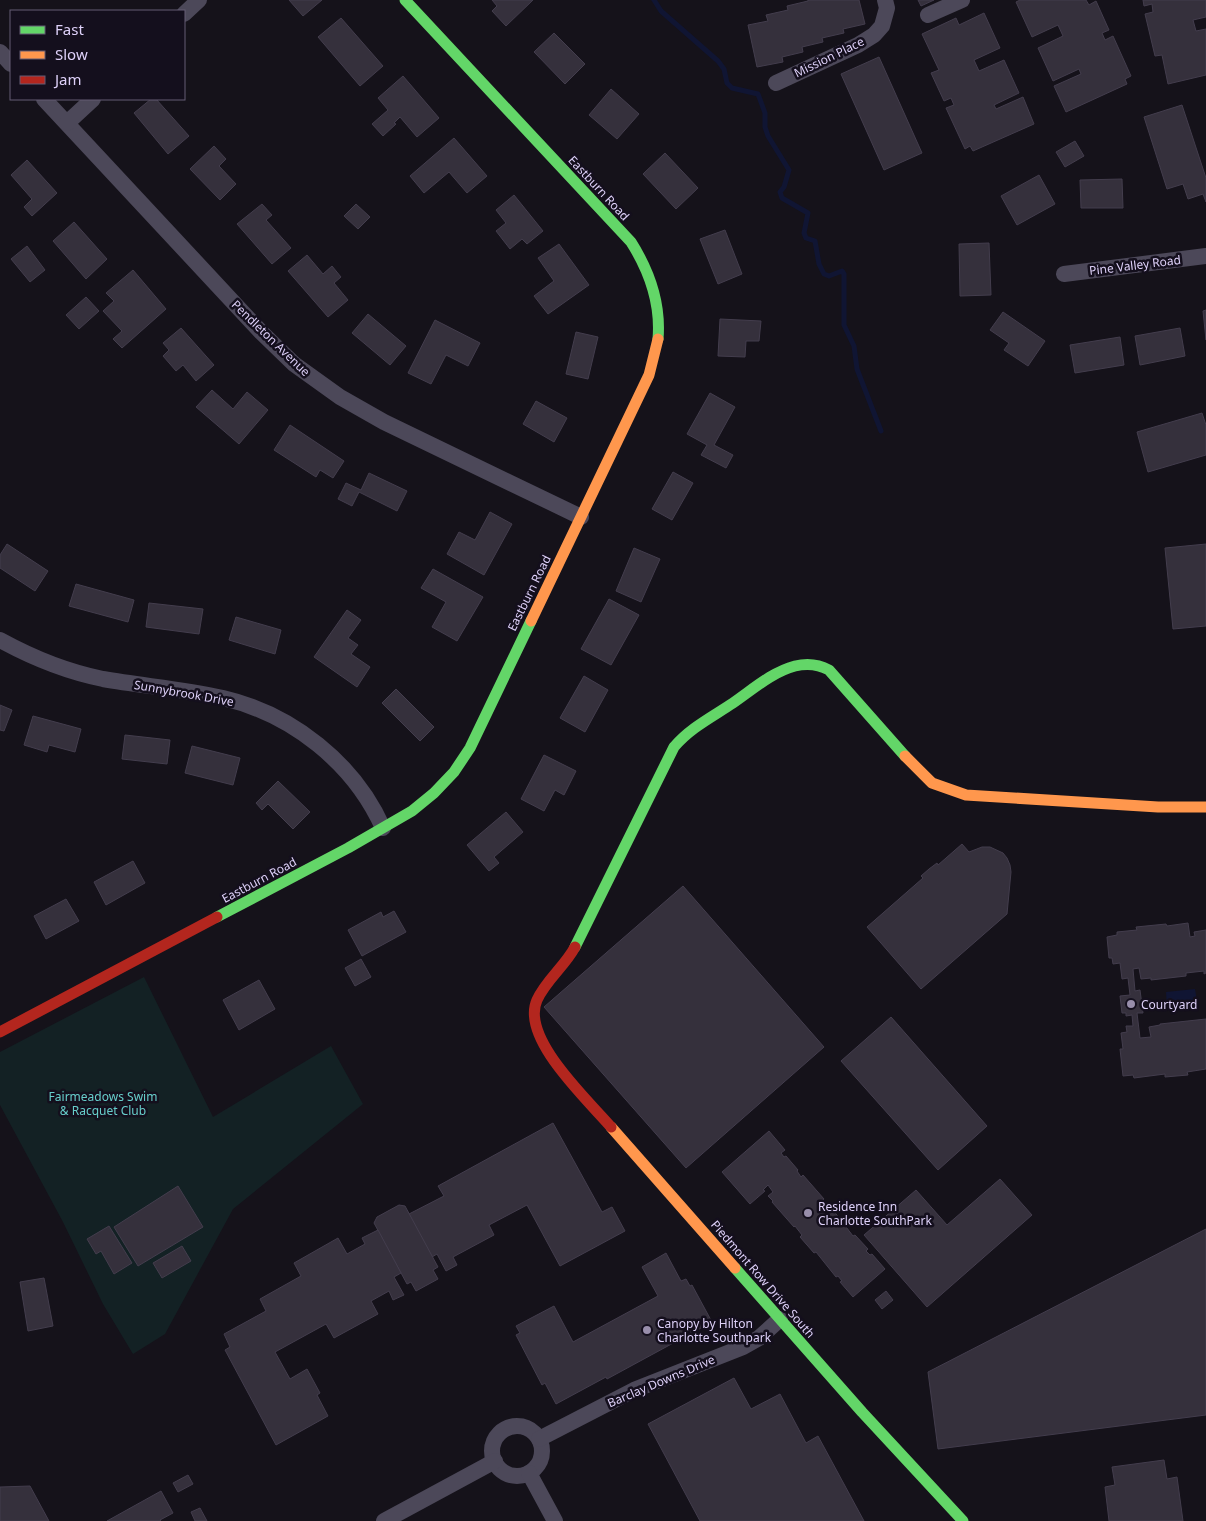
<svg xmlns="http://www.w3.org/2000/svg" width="1206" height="1521" viewBox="0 0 1206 1521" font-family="'Noto Sans',sans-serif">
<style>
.green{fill:#132124}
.water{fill:#101533}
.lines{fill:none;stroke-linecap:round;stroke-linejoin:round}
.stream{stroke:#101533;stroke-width:5}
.building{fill:#35303c;stroke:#433d4d}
.street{stroke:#4c4859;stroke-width:16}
.fast{stroke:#63d668;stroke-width:11}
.slow{stroke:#ff974d;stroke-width:11}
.jam{stroke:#b3261e;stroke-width:11}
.poi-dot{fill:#988eab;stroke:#140f1d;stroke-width:2}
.labels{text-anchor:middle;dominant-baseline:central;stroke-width:5;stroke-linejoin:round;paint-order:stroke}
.street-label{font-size:12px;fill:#ded1f9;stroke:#140f1d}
.poi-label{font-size:12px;fill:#ded1f9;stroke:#140f1d;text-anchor:start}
.park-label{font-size:12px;fill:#67cecb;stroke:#140f1d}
</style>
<rect width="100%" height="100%" fill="#15121a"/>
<polygon class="green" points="144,977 213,1117 331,1046 363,1104 233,1209 165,1334 133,1354 103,1304 63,1222 0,1105 0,1052"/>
<polygon class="water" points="1195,989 1198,1007 1189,1008 1189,1005 1167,1008 1166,992"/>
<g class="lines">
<polyline class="stream" points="654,0 661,11 718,61 724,69 727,83 732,88 758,94 765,113 765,127 768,136 789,170 784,187 780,192 782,198 808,213 804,233 806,238 815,241 819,264 824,274 829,276 842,271 844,274 844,325 854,346 857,369 881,431"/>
</g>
<g class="building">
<polygon points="289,0 322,0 303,16"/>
<polygon points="492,0 533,0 506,26 492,11 497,6"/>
<polygon points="808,0 859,0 865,24 843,29 844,33 822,38 823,42 802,47 803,52 782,57 783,62 757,67 748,25 768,21 766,15 788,10 787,6 808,1"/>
<polygon points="918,0 934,0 921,6"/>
<polygon points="1020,0 1086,0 1089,5 1096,1 1109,30 1102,33 1105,40 1113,36 1131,76 1125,79 1127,84 1066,112 1054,86 1081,74 1079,69 1053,81 1038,48 1063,36 1058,25 1032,37 1016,2"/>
<polygon points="1143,0 1206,0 1206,17 1193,20 1196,31 1206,29 1206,75 1168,84 1162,55 1155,56 1145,14 1153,12 1152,4 1144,6"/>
<polygon points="984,13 1000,48 974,60 979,71 1004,60 1019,93 994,105 996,109 1023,97 1034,124 973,151 970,146 965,149 946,108 954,105 951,98 944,101 931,73 939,70 922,34 956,18 959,25"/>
<polygon points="341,18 383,66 360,86 318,37"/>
<polygon points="554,33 585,64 565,84 534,52"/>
<polygon points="879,57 922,153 884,170 841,74"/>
<polygon points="403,76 439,118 417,137 400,117 394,123 396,124 383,136 372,124 388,110 378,98"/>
<polygon points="611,89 639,114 617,139 589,115"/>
<polygon points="151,99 156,99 189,136 168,154 134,113"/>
<polygon points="1182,105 1206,178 1206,202 1203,194 1188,199 1183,184 1167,189 1144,117"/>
<polygon points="454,138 487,176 467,193 449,172 424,193 410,176"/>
<polygon points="1075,141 1084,156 1065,167 1056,152"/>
<polygon points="214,146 226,159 219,166 236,184 220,200 190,169"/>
<polygon points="665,153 698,188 676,209 643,174"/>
<polygon points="27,160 57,193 32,216 24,207 32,199 11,175"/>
<polygon points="1039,175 1055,204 1017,225 1001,196"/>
<polygon points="1122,179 1123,208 1081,208 1080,180"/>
<polygon points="514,195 543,231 527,244 522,239 510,249 496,231 506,223 496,210"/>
<polygon points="262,204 272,215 266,220 291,248 272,264 237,224"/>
<polygon points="356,204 370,217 358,229 344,216"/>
<polygon points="74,222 107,259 86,279 53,241"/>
<polygon points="725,230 742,274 718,284 700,239"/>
<polygon points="989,243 991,295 960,296 959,244"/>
<polygon points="559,244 589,285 548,314 534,296 554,281 538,258"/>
<polygon points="27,246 45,270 30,282 11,259"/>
<polygon points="307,255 323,274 332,266 341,277 334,283 348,300 328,317 288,271"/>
<polygon points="133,270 166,309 122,348 113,339 122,331 103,311 114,301 106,293"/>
<polygon points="86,297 99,311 79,329 66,315"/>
<polygon points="1206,310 1206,340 1203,311"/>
<polygon points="1003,312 1045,341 1028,366 1004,350 1009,343 990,330"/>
<polygon points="368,314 406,346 390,365 352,333"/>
<polygon points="720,319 761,321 759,341 746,341 745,357 718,356"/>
<polygon points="435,320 480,343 468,366 446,355 431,384 408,373"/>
<polygon points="181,328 214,365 196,381 183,365 176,371 163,356 169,350 163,343"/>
<polygon points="1180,328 1185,356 1140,365 1135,336"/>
<polygon points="576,332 598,337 588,379 566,374"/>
<polygon points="1120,337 1124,365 1075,373 1070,345"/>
<polygon points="212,390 233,409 247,392 268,410 239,444 196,407"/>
<polygon points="710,393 735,407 714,445 733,455 726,468 701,455 707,445 687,434"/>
<polygon points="536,401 567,418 554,442 523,424"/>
<polygon points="1202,413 1206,425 1206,455 1148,472 1137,432"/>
<polygon points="290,425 344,461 333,478 320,470 316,477 274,450"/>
<polygon points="673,472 693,483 672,520 652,509"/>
<polygon points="369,473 407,491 397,511 359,492 352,506 338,499 346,483 361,490"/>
<polygon points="490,512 512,524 484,575 447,554 459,532 475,540"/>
<polygon points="7,544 48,571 35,591 0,568 0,555"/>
<polygon points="1206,544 1206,626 1173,629 1165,548"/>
<polygon points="634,548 660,559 641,602 616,591"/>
<polygon points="433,569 483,597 457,641 432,627 446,602 421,588"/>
<polygon points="76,584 134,600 128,622 69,606"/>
<polygon points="609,599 639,615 611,665 581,649"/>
<polygon points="149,603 203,609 199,634 146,627"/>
<polygon points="347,610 361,620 348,638 358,645 351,654 370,667 357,687 314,657"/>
<polygon points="236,617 281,630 275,654 229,640"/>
<polygon points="584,676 608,690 585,732 560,718"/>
<polygon points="396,689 434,727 420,741 382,703"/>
<polygon points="0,705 12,710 4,731 0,730"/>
<polygon points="33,716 81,729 75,752 49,745 47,752 24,745"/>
<polygon points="125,735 170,740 167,764 122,759"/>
<polygon points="192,746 240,758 233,785 185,773"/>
<polygon points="544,755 576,771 564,795 555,790 544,811 521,799"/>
<polygon points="278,781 310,812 293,829 268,804 262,810 256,803"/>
<polygon points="506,812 523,832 494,857 499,863 489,871 467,845"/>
<polygon points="962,844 969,852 982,847 990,847 1003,853 1007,858 1010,865 1011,872 1007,914 921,989 867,927 923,878 921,876 929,869 937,863 938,865"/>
<polygon points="133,861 145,883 106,905 94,882"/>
<polygon points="683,886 824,1047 686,1168 544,1007"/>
<polygon points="66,899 79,921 46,939 34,916"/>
<polygon points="394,911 406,932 362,956 348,930 381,912 383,917"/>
<polygon points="1188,923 1190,937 1195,936 1194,932 1206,930 1206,973 1204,974 1204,971 1186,973 1186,976 1151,980 1151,978 1141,979 1139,968 1133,969 1135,991 1140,990 1143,1013 1137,1013 1140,1038 1151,1037 1149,1027 1160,1025 1160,1024 1206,1019 1206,1069 1187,1072 1188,1075 1165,1077 1165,1074 1134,1078 1133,1075 1123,1076 1120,1049 1123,1049 1121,1033 1127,1032 1126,1026 1133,1026 1132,1015 1126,1016 1126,1013 1122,1013 1120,996 1130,995 1128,978 1122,979 1120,963 1113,964 1112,958 1109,958 1107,937 1117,935 1117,932 1137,930 1136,927 1166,924 1167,926"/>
<polygon points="361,959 371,977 355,986 345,968"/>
<polygon points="259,980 275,1009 239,1030 223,1000"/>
<polygon points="891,1017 987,1126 938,1170 841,1061"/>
<polygon points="553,1123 602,1212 612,1207 625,1231 560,1266 527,1205 489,1225 494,1235 453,1257 457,1265 446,1271 437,1254 432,1257 409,1214 444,1196 438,1186"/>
<polygon points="769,1131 785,1150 781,1153 784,1157 786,1156 798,1170 797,1171 801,1177 803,1175 824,1199 822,1201 831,1211 833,1210 853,1236 855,1235 868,1249 866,1251 870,1255 872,1254 885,1269 853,1297 840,1282 842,1281 838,1276 836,1277 816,1252 814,1253 800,1237 802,1235 795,1226 794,1227 772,1202 773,1201 768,1196 773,1192 768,1185 763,1190 765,1191 750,1204 722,1172"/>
<polygon points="1000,1179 1032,1215 927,1307 864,1235 916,1190 947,1225"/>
<polygon points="178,1186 203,1227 138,1266 114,1227"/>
<polygon points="399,1205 405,1206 438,1267 433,1270 438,1279 416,1291 411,1282 407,1284 374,1223 377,1217"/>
<polygon points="109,1226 132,1263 114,1274 101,1251 96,1254 87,1239"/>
<polygon points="1206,1229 1206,1415 938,1449 928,1372"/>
<polygon points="378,1230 401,1273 394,1277 404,1295 393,1300 389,1291 371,1301 378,1314 334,1338 326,1324 275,1352 290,1379 307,1369 320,1393 317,1395 328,1416 276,1445 225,1350 230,1347 224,1334 266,1311 260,1299 301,1276 294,1263 338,1238 347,1254 365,1244 362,1238"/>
<polygon points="182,1246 191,1261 162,1278 153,1263"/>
<polygon points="666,1253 681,1281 686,1279 690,1286 692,1285 712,1322 607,1379 606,1377 556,1404 545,1383 542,1385 516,1335 520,1333 516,1326 554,1306 573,1342 658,1296 642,1267"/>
<polygon points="44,1278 53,1326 28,1331 20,1282"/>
<polygon points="886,1291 893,1300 882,1309 875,1300"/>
<polygon points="734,1378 751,1409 780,1394 806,1443 818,1436 864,1521 700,1521 648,1424"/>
<polygon points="1164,1460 1167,1479 1177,1477 1183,1521 1109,1521 1105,1487 1115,1485 1112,1467"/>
<polygon points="188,1475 193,1484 178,1492 173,1483"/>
<polygon points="30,1486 49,1521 0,1521 0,1487"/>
<polygon points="161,1491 173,1513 160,1520 161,1521 107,1521"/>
<polygon points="200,1508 207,1521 195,1521 191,1512"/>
</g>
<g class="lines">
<g class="street">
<polyline points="184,14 199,0"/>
<polyline points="928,15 962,0"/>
<polyline points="0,52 11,64"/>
<polyline points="776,83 858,45 874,35 882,26 887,8 885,0"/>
<polyline points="44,99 261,332 294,364 340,397 384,422 581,517"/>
<polyline points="67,123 93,99"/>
<polyline points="1064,274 1206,256"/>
<path d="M0,640C31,657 68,672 103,679C143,686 184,689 223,698C292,714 354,763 383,828"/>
<circle cx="517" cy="1451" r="25"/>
<polyline points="539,1439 634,1390 743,1347 759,1338 780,1319"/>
<polyline points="529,1473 555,1521"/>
<polyline points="384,1521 495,1461"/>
</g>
<g class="fast">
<path d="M405,0L631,242C650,272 661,304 658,339"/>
<polyline points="217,917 348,848 412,811 434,793 454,772 470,748 531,621"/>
<path d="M575,947L674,747C690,728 712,717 733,703C752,690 772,672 795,666C807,663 818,664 829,670L905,756"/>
<polyline points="735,1268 862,1412 963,1521"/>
</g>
<g class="slow">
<polyline points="531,621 649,375 658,339"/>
<polyline points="905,756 932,783 966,795 1158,807 1206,807"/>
<polyline points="611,1127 735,1268"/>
</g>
<g class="jam">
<path d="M575,947C565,966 546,980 537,1000C520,1038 588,1100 611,1127"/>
<polyline points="0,1032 217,917"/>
</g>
</g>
<g class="poi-dot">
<circle cx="1131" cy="1004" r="5"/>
<circle cx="808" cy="1213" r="5"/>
<circle cx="647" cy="1330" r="5"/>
</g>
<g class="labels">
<g class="street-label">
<text transform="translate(829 57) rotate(-26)">Mission Place</text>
<text transform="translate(599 188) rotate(47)">Eastburn Road</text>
<text transform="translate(1135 265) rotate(-7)">Pine Valley Road</text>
<text transform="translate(271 338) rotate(44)">Pendleton Avenue</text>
<text transform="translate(529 593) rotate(-64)">Eastburn Road</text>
<text transform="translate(184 693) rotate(10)">Sunnybrook Drive</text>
<text transform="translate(259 880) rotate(-28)">Eastburn Road</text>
<text transform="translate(763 1279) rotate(49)">Piedmont Row Drive South</text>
<text transform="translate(661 1381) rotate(-23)">Barclay Downs Drive</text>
</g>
<g class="poi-label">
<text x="1141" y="1004">Courtyard</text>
<text x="818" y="1206">Residence Inn<tspan x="818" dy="14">Charlotte SouthPark</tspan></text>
<text x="657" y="1323">Canopy by Hilton<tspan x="657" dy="14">Charlotte Southpark</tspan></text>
</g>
<g class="park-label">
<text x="103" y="1096">Fairmeadows Swim<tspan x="103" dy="14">&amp; Racquet Club</tspan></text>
</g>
</g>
<rect x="10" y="10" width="175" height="90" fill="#140f1d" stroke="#655d75"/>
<rect x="20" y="26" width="25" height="8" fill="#63d668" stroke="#655d75"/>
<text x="55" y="35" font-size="15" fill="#ded1f9">Fast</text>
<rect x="20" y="51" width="25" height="8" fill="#ff974d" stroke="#655d75"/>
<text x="55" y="60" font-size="15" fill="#ded1f9">Slow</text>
<rect x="20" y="76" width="25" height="8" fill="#b3261e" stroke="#655d75"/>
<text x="55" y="85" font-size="15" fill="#ded1f9">Jam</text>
</svg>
